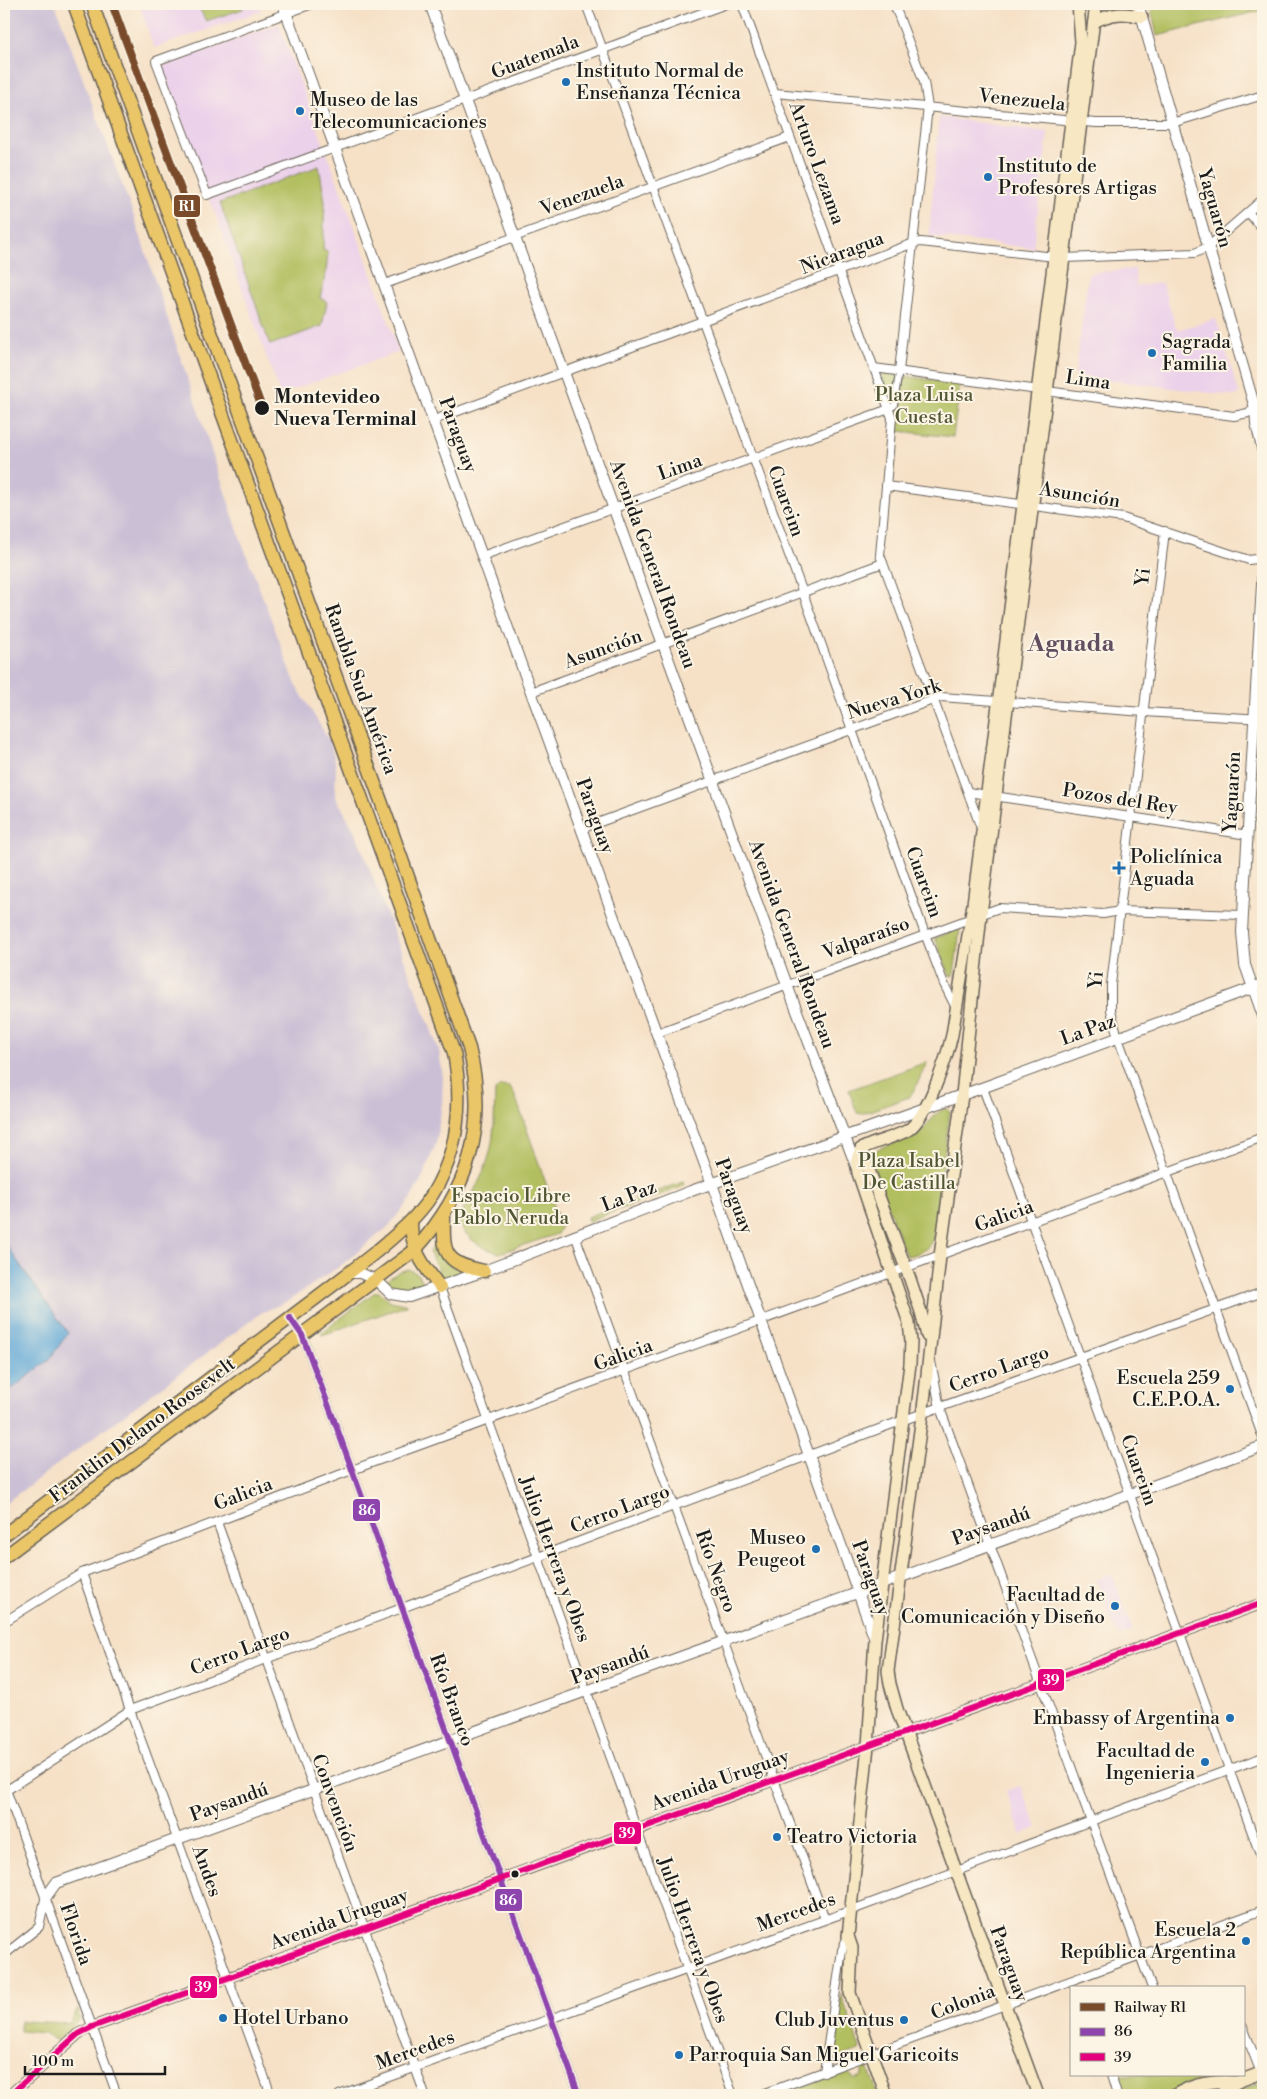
<svg xmlns="http://www.w3.org/2000/svg" width="1267" height="2099" viewBox="0 0 1267 2099" font-family="'Libre Bodoni',serif">
<style>
.built{fill:#ecd1ea}
.industrial{fill:#cbbfd5}
.green{fill:#b2bf61;stroke:#676e3e}
.water{fill:#60a8d7;stroke:#3e627a}
.lines{fill:none;stroke-linecap:round;stroke-linejoin:round}
.pedestrian-casing{stroke:#686158;stroke-width:8}
.minor-casing{stroke:#686158;stroke-width:10}
.tertiary-casing{stroke:#686158;stroke-width:12}
.secondary-casing{stroke:#686158;stroke-width:14}
.primary-casing{stroke:#686158;stroke-width:15}
.pedestrian{stroke:#fff;stroke-width:5.5}
.minor{stroke:#fff;stroke-width:8}
.tertiary{stroke:#fff;stroke-width:10}
.secondary{stroke:#f7e8c3;stroke-width:11}
.primary{stroke:#eac669;stroke-width:12}
.bus-1-casing{stroke:#fcf5e5;stroke-width:10}
.bus-2-casing{stroke:#fcf5e5;stroke-width:10}
.bus-1{stroke:#8e44ad;stroke-width:6}
.bus-2{stroke:#e5007d;stroke-width:6}
.rail-1-casing{stroke:#fcf5e5;stroke-width:11}
.rail-1{stroke:#7a4b2a;stroke-width:8}
.poi-dot{fill:#1f6fb2;stroke:#fcf5e5;stroke-width:2}
.stop-dot{fill:#1c1c1c;stroke:#fcf5e5;stroke-width:2}
.labels{text-anchor:middle;dominant-baseline:central;stroke-width:4;stroke-linejoin:round;paint-order:stroke}
.street-label{font-size:19px;fill:#1c1c1c;stroke:#fcf5e5}
.poi-label{font-size:19px;fill:#1c1c1c;stroke:#fcf5e5;text-anchor:start}
.park-label{font-size:19px;fill:#505534;stroke:#fcf5e5}
.stop-label{font-size:19px;font-weight:bold;fill:#1c1c1c;stroke:#fcf5e5;text-anchor:start}
.district-label{font-size:24px;font-weight:bold;fill:#624e61;stroke:#fcf5e5}
.line-badge{stroke:#fcf5e5;stroke-width:2}
.badge-label{font-size:14px;text-anchor:middle;font-weight:bold;fill:#fff}
</style>
<rect width="100%" height="100%" fill="#fcf5e5"/>
<filter id="ink" filterUnits="userSpaceOnUse"><feTurbulence type="fractalNoise" baseFrequency=".02" numOctaves="2"/><feDisplacementMap in="SourceGraphic" scale="10" xChannelSelector="R" yChannelSelector="G"/><feConvolveMatrix kernelMatrix="1 2 1 2 8 2 1 2 1" color-interpolation-filters="sRGB"/></filter>
<filter id="wash" filterUnits="userSpaceOnUse"><feTurbulence type="fractalNoise" baseFrequency=".0096" numOctaves="4" result="noise"/><feDisplacementMap in="SourceGraphic" scale="20" xChannelSelector="R" yChannelSelector="G"/><feGaussianBlur stdDeviation="1.12" result="paint"/><feColorMatrix in="noise" values="0 0 0 0 0 0 0 0 0 0 0 0 0 0 0 0 0 1.4 0 .05"/><feComposite in="paint" operator="in"/></filter>
<g filter="url(#wash)">
<rect width="100%" height="100%" fill="#f6e1c7"/>
<g class="built">
<polygon points="139,4 258,4 261,11 154,48"/>
<polygon points="279,24 375,283 399,352 280,394 162,66"/>
<polygon points="939,117 1048,132 1033,248 929,236"/>
<polygon points="1135,269 1136,286 1162,283 1177,330 1216,319 1239,393 1236,396 1075,376 1088,276 1091,273"/>
<polygon points="1112,1574 1133,1631 1118,1637 1096,1580"/>
<polygon points="1021,1786 1037,1828 1021,1834 1006,1791"/>
</g>
<polygon class="industrial" points="4,4 55,4 133,214 241,540 296,685 330,742 336,765 335,795 357,836 439,1050 443,1078 442,1104 436,1144 423,1176 411,1198 389,1226 340,1266 288,1301 261,1313 4,1504 4,1395 49,1360 68,1333 4,1242"/>
<g class="green">
<polygon points="197,4 240,4 243,9 206,21"/>
<polygon points="1103,4 1131,4 1132,10 1102,13"/>
<polygon points="1150,4 1263,4 1263,10 1157,36"/>
<polygon points="319,166 325,201 323,250 328,252 326,273 320,298 327,302 322,326 270,345 220,203"/>
<polygon points="884,373 960,384 953,437 898,431 899,423 882,376"/>
<polygon points="960,929 954,975 950,976 935,938"/>
<polygon points="927,1062 915,1089 909,1097 861,1114 857,1113 849,1090"/>
<path d="M500,1086L509,1087L514,1093L561,1226L557,1234L500,1253C482,1249 462,1237 458,1218C474,1192 490,1166 493,1135C495,1120 494,1106 495,1091Z"/>
<path d="M946,1108L950,1112L933,1239C928,1250 918,1255 906,1256L870,1158V1154C883,1144 903,1142 917,1134C929,1126 933,1113 946,1108Z"/>
<polygon points="683,1182 684,1186 588,1221 587,1217"/>
<path d="M438,1239C441,1260 446,1265 466,1272L446,1280L443,1279L429,1252Z"/>
<path d="M408,1269L418,1274L425,1286C412,1291 394,1296 386,1281L398,1272Z"/>
<polygon points="375,1292 379,1292 391,1301 408,1305 322,1335 321,1333"/>
<polygon points="841,1994 860,2048 859,2051 836,2058"/>
<polygon points="78,2009 79,2020 57,2041 44,2033 20,2031 20,2021 70,2023"/>
<polygon points="865,2067 868,2067 878,2095 781,2095 843,2073 848,2073 855,2079 862,2076 862,2071"/>
<polygon points="1115,2075 1221,2075 1179,2087 1165,2095 1122,2095"/>
<polygon points="1263,2082 1263,2095 1230,2095 1233,2094"/>
</g>
<polygon class="water" points="4,1242 68,1333 49,1360 4,1395"/>
</g>
<g filter="url(#ink)">
<g class="lines">
<g class="pedestrian-casing">
<polyline id="pedestrian" points="889,409 894,406 899,371"/>
</g>
<g class="minor-casing">
<g id="minor">
<polyline points="312,4 156,61 207,195 726,4"/>
<polyline points="586,4 803,593 925,934 944,984 956,1008"/>
<polyline points="742,4 892,418 880,555 981,828"/>
<polyline points="894,4 924,82 928,107 899,371"/>
<polyline points="775,93 1096,123 1172,123 1263,95"/>
<polyline points="1248,212 1263,230"/>
<polyline points="385,284 790,137"/>
<polyline points="874,368 1234,416 1248,413 1263,401"/>
<polyline points="1255,408 1263,422"/>
<polyline points="434,420 914,243 921,242 1064,258 1195,253 1208,247 1263,199"/>
<polyline points="886,486 1123,518 1249,560 1263,558"/>
<polyline points="1165,531 1111,985 1111,1010 1118,1038 1263,1438"/>
<polyline points="482,556 889,409"/>
<polyline points="531,692 883,563"/>
<polyline points="968,792 1248,835"/>
<polyline points="581,829 941,697 1144,712 1263,719"/>
<polyline points="657,1033 999,908 1103,914 1120,911 1243,915"/>
<polyline points="983,1088 1263,1863"/>
<polyline points="575,1235 825,1919"/>
<polyline points="440,1287 733,2095"/>
<polyline points="290,1318 302,1335 334,1420 579,2095"/>
<polyline points="931,1361 940,1408 1152,1988"/>
<polyline points="217,1522 425,2095"/>
<polyline points="82,1573 130,1710 271,2095"/>
<polyline points="4,1622 82,1573 352,1470 1263,1137"/>
<polyline points="4,1784 117,2095"/>
<polyline points="4,1792 130,1710 887,1426 1263,1292"/>
<polyline points="4,1955 39,1927 45,1899"/>
<polyline points="1243,2027 1261,2073"/>
<polyline points="824,2072 842,1950 848,1936"/>
<polyline points="1111,2075 1117,2095"/>
<polyline points="339,2095 852,1910 1263,1757"/>
<polyline points="760,2095 1263,1910"/>
</g>
</g>
<g class="tertiary-casing">
<g id="tertiary">
<polyline points="283,4 531,692 716,1195 875,1640"/>
<polyline points="430,4 787,985 856,1166"/>
<polyline points="1138,4 1255,408 1256,423 1263,452"/>
<polyline points="1263,567 1242,932 1245,965 1263,1016"/>
<polyline points="351,1273 360,1273 376,1280 391,1294 409,1297 484,1271 691,1191 990,1085 1263,984"/>
<polyline points="46,1897 56,1883 1263,1446"/>
<polyline points="10,2095 78,2034 92,2027 1263,1603"/>
</g>
</g>
<g class="secondary-casing">
<g id="secondary">
<path d="M1094,22C1111,13 1124,12 1142,17"/>
<polyline points="861,1149 910,1279 921,1312 927,1336"/>
<path d="M886,2095L850,1993L852,1948L848,1936L868,1746L875,1640L910,1364L911,1341L909,1323L858,1173L856,1161L861,1149C876,1141 894,1138 908,1130C927,1118 947,1057 952,1035L973,904L1081,42L1078,4"/>
<polyline points="1038,2095 897,1709 890,1684 888,1671 925,1393 940,1256 962,1095 981,914 1096,4"/>
<path d="M1175,2095C1194,2083 1215,2080 1237,2082"/>
<polyline points="1219,2095 1237,2082 1263,2072"/>
</g>
</g>
<g class="primary-casing">
<g id="primary">
<path d="M444,1214C443,1253 443,1263 484,1271"/>
<path d="M411,1223C411,1250 424,1266 440,1287"/>
<path d="M4,1535C98,1463 192,1392 287,1320C317,1297 347,1275 377,1251C397,1234 417,1218 432,1195C459,1151 463,1102 454,1053L74,4"/>
<path d="M4,1557L415,1250C469,1190 489,1127 469,1048L381,801L92,4"/>
</g>
</g>
<use href="#pedestrian" class="pedestrian"/>
<use href="#minor" class="minor"/>
<use href="#tertiary" class="tertiary"/>
<use href="#secondary" class="secondary"/>
<use href="#primary" class="primary"/>
<g class="bus-1-casing">
<polyline id="bus-1" points="290,1318 302,1335 334,1420 579,2095"/>
</g>
<g class="bus-2-casing">
<polyline id="bus-2" points="10,2095 78,2034 92,2027 1263,1603"/>
</g>
<use href="#bus-1" class="bus-1"/>
<use href="#bus-2" class="bus-2"/>
<g class="rail-1-casing">
<polyline id="rail-1" points="112,4 262,408"/>
</g>
<use href="#rail-1" class="rail-1"/>
</g>
</g>
<g class="poi-dot">
<circle cx="566" cy="82" r="5"/>
<circle cx="300" cy="111" r="5"/>
<circle cx="988" cy="177" r="5"/>
<circle cx="1152" cy="353" r="5"/>
<path d="M1116.5 860.5h5v5h5v5h-5v5h-5v-5h-5v-5h5z"/>
<circle cx="1230" cy="1389" r="5"/>
<circle cx="816" cy="1549" r="5"/>
<circle cx="1115" cy="1606" r="5"/>
<circle cx="1230" cy="1718" r="5"/>
<circle cx="1205" cy="1762" r="5"/>
<circle cx="777" cy="1837" r="5"/>
<circle cx="1246" cy="1941" r="5"/>
<circle cx="223" cy="2018" r="5"/>
<circle cx="904" cy="2020" r="5"/>
<circle cx="679" cy="2055" r="5"/>
</g>
<g class="stop-dot">
<circle cx="262" cy="408" r="8"/>
<circle cx="515" cy="1874" r="4.5"/>
</g>
<g class="labels">
<g class="street-label">
<text transform="translate(535 57) rotate(-21)">Guatemala</text>
<text transform="translate(1022 100) rotate(6)">Venezuela</text>
<text transform="translate(817 163) rotate(70)">Arturo Lezama</text>
<text transform="translate(582 195) rotate(-20)">Venezuela</text>
<text transform="translate(1215 208) rotate(74)">Yaguarón</text>
<text transform="translate(842 253) rotate(-21)">Nicaragua</text>
<text transform="translate(1088 380) rotate(8)">Lima</text>
<text transform="translate(458 435) rotate(70)">Paraguay</text>
<text transform="translate(680 467) rotate(-20)">Lima</text>
<text transform="translate(1080 495) rotate(9)">Asunción</text>
<text transform="translate(786 501) rotate(70)">Cuareim</text>
<text transform="translate(653 564) rotate(70)">Avenida General Rondeau</text>
<text transform="translate(1143 577) rotate(-83)">Yi</text>
<text transform="translate(603 649) rotate(-20)">Asunción</text>
<text transform="translate(361 689) rotate(70)">Rambla Sud América</text>
<text transform="translate(894 699) rotate(-17)">Nueva York</text>
<text transform="translate(1232 792) rotate(-87)">Yaguarón</text>
<text transform="translate(1120 799) rotate(9)">Pozos del Rey</text>
<text transform="translate(595 816) rotate(70)">Paraguay</text>
<text transform="translate(924 882) rotate(70)">Cuareim</text>
<text transform="translate(866 938) rotate(-20)">Valparaíso</text>
<text transform="translate(792 944) rotate(70)">Avenida General Rondeau</text>
<text transform="translate(1096 980) rotate(-84)">Yi</text>
<text transform="translate(1088 1030) rotate(-20)">La Paz</text>
<text transform="translate(629 1196) rotate(-21)">La Paz</text>
<text transform="translate(734 1196) rotate(70)">Paraguay</text>
<text transform="translate(1004 1216) rotate(-20)">Galicia</text>
<text transform="translate(623 1355) rotate(-20)">Galicia</text>
<text transform="translate(999 1369) rotate(-20)">Cerro Largo</text>
<text transform="translate(142 1430) rotate(-37)">Franklin Delano Roosevelt</text>
<text transform="translate(1139 1470) rotate(70)">Cuareim</text>
<text transform="translate(243 1494) rotate(-21)">Galicia</text>
<text transform="translate(620 1509) rotate(-21)">Cerro Largo</text>
<text transform="translate(991 1526) rotate(-20)">Paysandú</text>
<text transform="translate(555 1559) rotate(70)">Julio Herrera y Obes</text>
<text transform="translate(716 1571) rotate(70)">Río Negro</text>
<text transform="translate(871 1578) rotate(70)">Paraguay</text>
<text transform="translate(240 1651) rotate(-21)">Cerro Largo</text>
<text transform="translate(610 1665) rotate(-20)">Paysandú</text>
<text transform="translate(452 1700) rotate(70)">Río Branco</text>
<text transform="translate(720 1780) rotate(-20)">Avenida Uruguay</text>
<text transform="translate(229 1802) rotate(-20)">Paysandú</text>
<text transform="translate(335 1803) rotate(70)">Convención</text>
<text transform="translate(207 1871) rotate(70)">Andes</text>
<text transform="translate(796 1912) rotate(-20)">Mercedes</text>
<text transform="translate(339 1919) rotate(-20)">Avenida Uruguay</text>
<text transform="translate(76 1934) rotate(71)">Florida</text>
<text transform="translate(693 1940) rotate(70)">Julio Herrera y Obes</text>
<text transform="translate(1009 1964) rotate(70)">Paraguay</text>
<text transform="translate(963 2002) rotate(-21)">Colonia</text>
<text transform="translate(415 2050) rotate(-20)">Mercedes</text>
</g>
<g class="poi-label">
<text x="576" y="71">Instituto Normal de<tspan x="576" dy="22">Enseñanza Técnica</tspan></text>
<text x="310" y="100">Museo de las<tspan x="310" dy="22">Telecomunicaciones</tspan></text>
<text x="998" y="166">Instituto de<tspan x="998" dy="22">Profesores Artigas</tspan></text>
<text x="1162" y="342">Sagrada<tspan x="1162" dy="22">Familia</tspan></text>
<text x="1130" y="857">Policlínica<tspan x="1130" dy="22">Aguada</tspan></text>
<text x="1220" y="1378" text-anchor="end">Escuela 259<tspan x="1220" dy="22">C.E.P.O.A.</tspan></text>
<text x="806" y="1538" text-anchor="end">Museo<tspan x="806" dy="22">Peugeot</tspan></text>
<text x="1105" y="1595" text-anchor="end">Facultad de<tspan x="1105" dy="22">Comunicación y Diseño</tspan></text>
<text x="1220" y="1718" text-anchor="end">Embassy of Argentina</text>
<text x="1195" y="1751" text-anchor="end">Facultad de<tspan x="1195" dy="22">Ingenieria</tspan></text>
<text x="787" y="1837">Teatro Victoria</text>
<text x="1236" y="1930" text-anchor="end">Escuela 2<tspan x="1236" dy="22">República Argentina</tspan></text>
<text x="233" y="2018">Hotel Urbano</text>
<text x="894" y="2020" text-anchor="end">Club Juventus</text>
<text x="689" y="2055">Parroquia San Miguel Garicoits</text>
</g>
<g class="park-label">
<text x="924" y="395">Plaza Luisa<tspan x="924" dy="22">Cuesta</tspan></text>
<text x="909" y="1161">Plaza Isabel<tspan x="909" dy="22">De Castilla</tspan></text>
<text x="511" y="1196">Espacio Libre<tspan x="511" dy="22">Pablo Neruda</tspan></text>
</g>
<g class="stop-label">
<text x="274" y="397">Montevideo<tspan x="274" dy="22">Nueva Terminal</tspan></text>
</g>
<g class="district-label">
<text x="1071" y="644">Aguada</text>
</g>
</g>
<g class="line-badge">
<rect x="173" y="194" width="28" height="24" rx="5" fill="#7a4b2a"/>
<rect x="352" y="1498" width="29" height="24" rx="5" fill="#8e44ad"/>
<rect x="1037" y="1668" width="28" height="24" rx="5" fill="#e5007d"/>
<rect x="613" y="1821" width="29" height="24" rx="5" fill="#e5007d"/>
<rect x="494" y="1888" width="29" height="24" rx="5" fill="#8e44ad"/>
<rect x="189" y="1975" width="29" height="24" rx="5" fill="#e5007d"/>
</g>
<g class="badge-label">
<text x="187" y="211">R1</text>
<text x="367" y="1515">86</text>
<text x="1051" y="1685">39</text>
<text x="627" y="1838">39</text>
<text x="508" y="1905">86</text>
<text x="203" y="1992">39</text>
</g>
<rect width="1267" height="2099" fill="none" stroke="#fcf5e5" stroke-width="20"/>
<rect x="1070" y="1986" width="175" height="90" fill="#fcf5e5" stroke="#a29e95"/>
<rect x="1080" y="2003" width="25" height="8" fill="#7a4b2a" stroke="#a29e95"/>
<text x="1114" y="2012" font-size="15" fill="#1c1c1c">Railway R1</text>
<rect x="1080" y="2028" width="25" height="8" fill="#8e44ad" stroke="#a29e95"/>
<text x="1114" y="2036" font-size="15" fill="#1c1c1c">86</text>
<rect x="1080" y="2053" width="25" height="8" fill="#e5007d" stroke="#a29e95"/>
<text x="1114" y="2062" font-size="15" fill="#1c1c1c">39</text>
<path d="M25 2066v8h140v-8" fill="none" stroke="#1c1c1c" stroke-width="2.5"/>
<text x="32" y="2066" font-size="15" fill="#1c1c1c" stroke="#fcf5e5" stroke-width="4" paint-order="stroke">100 m</text>
</svg>
